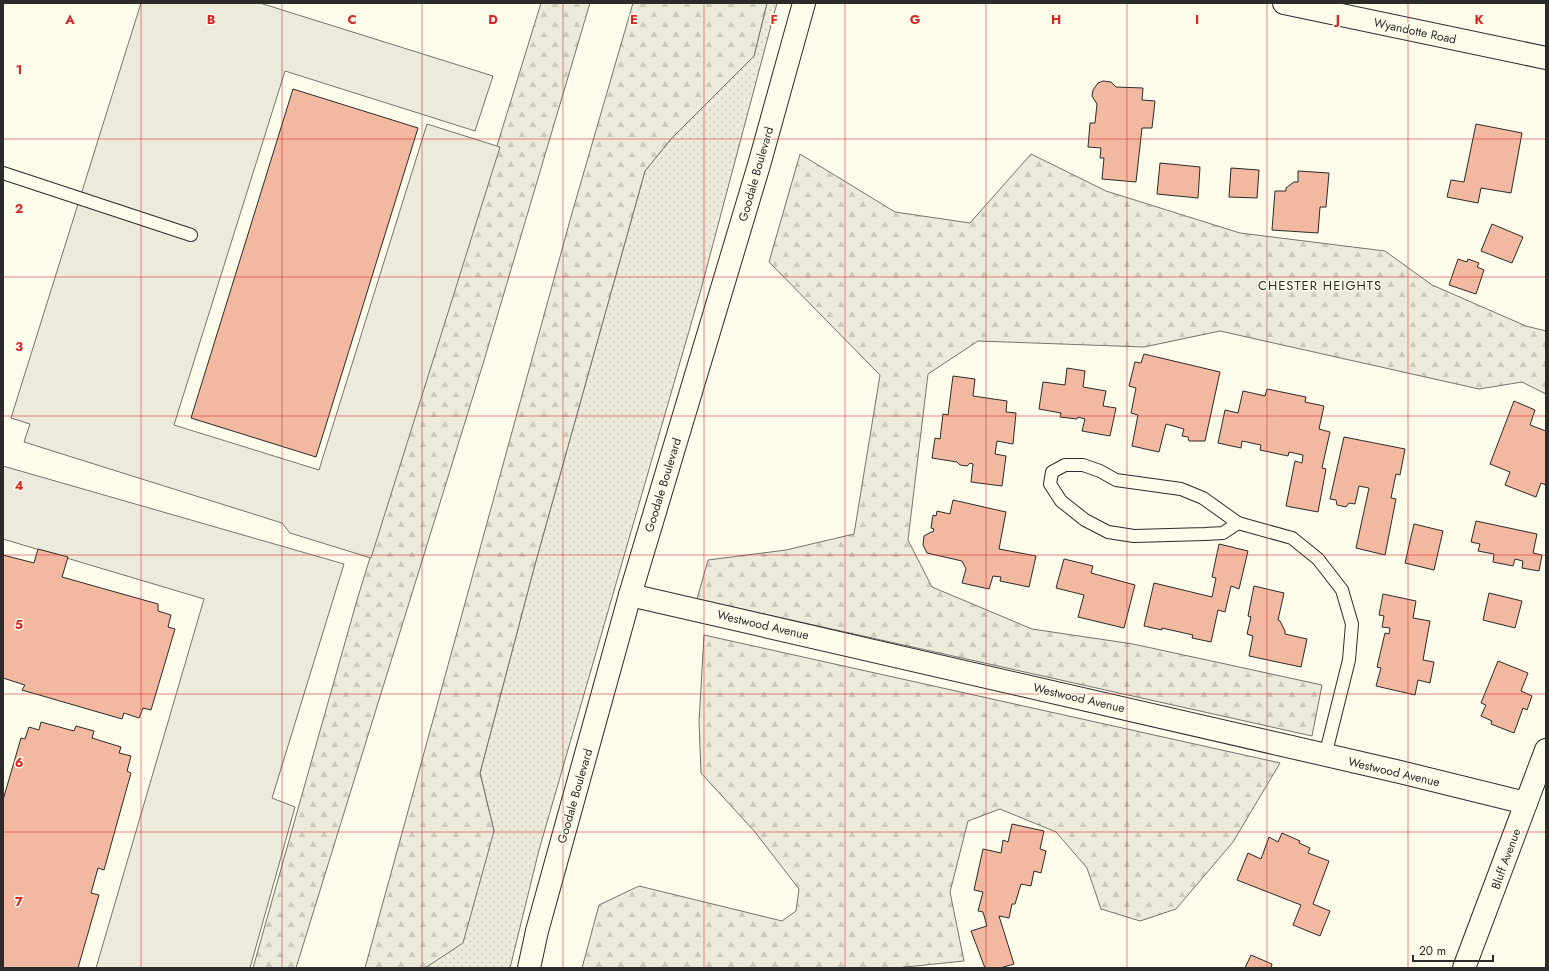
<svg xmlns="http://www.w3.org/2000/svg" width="1549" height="971" viewBox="0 0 1549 971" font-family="Jost,sans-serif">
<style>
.grass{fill:url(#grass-dots);stroke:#74746e}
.forest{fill:url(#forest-firs);stroke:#74746e}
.parking{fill:#eceadb;stroke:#74746e}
.building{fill:#f2b8a0;stroke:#2b2b2b}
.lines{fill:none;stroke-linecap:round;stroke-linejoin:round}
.lane-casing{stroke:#2b2b2b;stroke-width:14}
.street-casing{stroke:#2b2b2b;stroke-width:24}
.lane{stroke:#fdfbea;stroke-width:12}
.street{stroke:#fdfbea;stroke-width:22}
.grid{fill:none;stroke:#d62828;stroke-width:1;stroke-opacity:0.55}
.labels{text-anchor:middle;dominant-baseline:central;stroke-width:3;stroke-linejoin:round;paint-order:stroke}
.street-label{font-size:12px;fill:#2b2b2b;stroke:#fdfbea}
.neighbourhood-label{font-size:13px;letter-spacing:1px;fill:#2b2b2b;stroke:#fdfbea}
.grid-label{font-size:13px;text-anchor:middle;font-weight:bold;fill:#d62828;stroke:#fdfbea;stroke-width:3;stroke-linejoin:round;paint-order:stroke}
</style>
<defs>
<pattern id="grass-dots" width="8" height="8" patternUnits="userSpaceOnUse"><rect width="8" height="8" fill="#ecebdb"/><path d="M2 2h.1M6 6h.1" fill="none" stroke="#cbcabc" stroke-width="1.8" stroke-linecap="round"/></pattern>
<pattern id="forest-firs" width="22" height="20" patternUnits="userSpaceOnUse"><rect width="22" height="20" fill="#ecebdb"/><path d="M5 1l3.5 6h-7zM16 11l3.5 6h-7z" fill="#cbcabc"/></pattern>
</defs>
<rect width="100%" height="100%" fill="#fdfbea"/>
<polygon class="grass" points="767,3 777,3 700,293 539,850 510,968 425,968 430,963 494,831 480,773 534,568 645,171 671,139 754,56"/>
<g class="forest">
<polygon points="541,3 590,3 483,364 296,968 253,968 357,600"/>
<polygon points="633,3 767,3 754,56 671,139 645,171 534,568 480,773 494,831 463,943 425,968 365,968 572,213"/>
<polygon points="800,154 895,212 970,223 1031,154 1106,191 1240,233 1385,251 1432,285 1526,326 1546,331 1546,394 1522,382 1479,389 1220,331 1144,347 978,341 928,374 908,540 932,587 1032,629 1133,644 1322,685 1312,736 697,599 708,560 786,550 854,534 880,375 769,262"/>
<polygon points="704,635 1280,763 1233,842 1176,909 1140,921 1101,909 1087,868 1056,832 1000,809 968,821 950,892 964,961 896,968 582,968 599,905 639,886 782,921 796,911 799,889 755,832 701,773 699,722"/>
</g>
<g class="parking">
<polygon points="141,3 260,3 493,76 475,131 285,71 174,425 319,470 427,124 500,147 371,558 290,533 282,523 24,442 30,424 11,418"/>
<polygon points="3,466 344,564 272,798 295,807 250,968 96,968 204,599 3,539"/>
</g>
<g class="building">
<polygon points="1103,81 1111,82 1116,87 1143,88 1142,100 1155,101 1152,128 1142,128 1136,182 1102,179 1104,158 1100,158 1101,148 1088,147 1090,123 1095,123 1097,104 1092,96 1093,90 1098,83"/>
<polygon points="293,89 418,128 316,457 191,418"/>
<polygon points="1476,124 1522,133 1511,193 1481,188 1478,203 1447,197 1451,180 1464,182"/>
<polygon points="1160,163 1200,167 1198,198 1157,194"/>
<polygon points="1231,168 1259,170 1257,198 1229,197"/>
<polygon points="1298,171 1329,173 1326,207 1320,207 1318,233 1272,230 1275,191 1286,191 1286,188 1294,182 1298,182"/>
<polygon points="1492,224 1523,237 1512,263 1481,251"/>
<polygon points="1458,259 1467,262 1468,259 1479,263 1477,267 1484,270 1476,294 1449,285"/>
<polygon points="1144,354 1220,372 1205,441 1189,441 1188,437 1182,436 1184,429 1166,424 1159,452 1132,446 1138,415 1131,413 1136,388 1129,386 1135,362 1141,363"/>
<polygon points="1067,368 1085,371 1083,387 1106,391 1103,406 1116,408 1110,436 1082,431 1085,419 1078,417 1077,419 1060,417 1061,413 1039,409 1043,382 1065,385"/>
<polygon points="953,376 975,379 973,396 1007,401 1006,412 1016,413 1013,444 997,441 995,454 1006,456 1002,486 971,482 973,464 970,463 967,466 960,465 957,462 932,458 935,438 940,439 943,414 948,415"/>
<polygon points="1267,389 1306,397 1305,402 1324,406 1319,429 1330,432 1322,468 1326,469 1318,512 1286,506 1295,461 1302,463 1303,455 1289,452 1288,456 1260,450 1261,445 1242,441 1241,448 1218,443 1225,410 1238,413 1243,391 1265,396"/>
<polygon points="1514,401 1535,410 1530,425 1546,431 1546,485 1541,483 1536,497 1505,485 1510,472 1490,464"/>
<polygon points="1344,437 1405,449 1400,475 1396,474 1391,498 1396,499 1385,555 1356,548 1369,488 1359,486 1355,504 1349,503 1346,507 1337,505 1336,500 1330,499"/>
<polygon points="953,500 1006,512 999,549 1036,556 1029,587 1000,581 1001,577 993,576 989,589 962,583 966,569 962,561 927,553 923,545 924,536 931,532 933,532 934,529 931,528 933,515 936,516 937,511 950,514"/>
<polygon points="1476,521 1537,534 1533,553 1542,555 1539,571 1522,568 1523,561 1515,559 1513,566 1493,562 1494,554 1478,551 1480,544 1471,542"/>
<polygon points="1414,524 1443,531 1434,570 1405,563"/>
<polygon points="1219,544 1248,551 1239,589 1231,586 1225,612 1218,610 1211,642 1192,638 1193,635 1162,628 1162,630 1144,626 1154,583 1212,597 1216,578 1212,577"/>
<polygon points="38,549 68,557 62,577 158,604 158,611 171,615 168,627 175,629 151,710 143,708 139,718 124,713 122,719 22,690 25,685 3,678 3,555 34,563"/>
<polygon points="1064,559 1093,566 1091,573 1135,585 1124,628 1078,617 1084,595 1056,588"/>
<polygon points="1254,586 1284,593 1278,620 1280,621 1285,631 1285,634 1307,639 1301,667 1249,656 1253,636 1247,634 1251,617 1248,616"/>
<polygon points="1489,593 1522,601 1515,628 1483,620"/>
<polygon points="1383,594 1416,601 1413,618 1430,621 1423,660 1434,662 1430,683 1418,680 1415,695 1376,686 1381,668 1377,667 1385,633 1389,634 1390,628 1382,627 1384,616 1379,615"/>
<polygon points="1498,661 1528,673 1521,691 1532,696 1527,710 1523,708 1514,733 1491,724 1492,721 1481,716 1486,705 1481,703"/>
<polygon points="41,722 74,731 76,726 94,731 92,738 121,747 119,753 131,756 127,771 131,773 104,870 98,868 91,893 99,895 78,968 3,968 3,800 21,738 25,739 29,727 39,730"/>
<polygon points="1012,824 1044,831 1040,849 1046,851 1041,873 1034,871 1031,886 1021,884 1015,904 1012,904 1009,918 999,916 1014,964 1000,968 985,968 971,931 987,926 983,912 978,911 983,892 974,890 983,849 1001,853 1003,840 1008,842"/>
<polygon points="1282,833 1300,841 1299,843 1310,848 1308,853 1329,861 1313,904 1330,911 1320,936 1293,925 1301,905 1237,880 1248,853 1261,859 1269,837 1278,842"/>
<polygon points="1251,955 1272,964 1271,968 1245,968"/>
</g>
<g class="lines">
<g class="lane-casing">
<g id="lane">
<polyline points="3,173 191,235"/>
<polygon points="1065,465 1083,465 1100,471 1116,480 1181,489 1203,498 1238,523 1223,533 1205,534 1134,536 1108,532 1085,520 1061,501 1050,484 1052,472"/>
<polyline points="1238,523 1292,538 1318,559 1342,590 1352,624 1349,660 1325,756"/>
</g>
</g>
<g class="street-casing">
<g id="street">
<polyline points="1284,3 1546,58"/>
<polyline points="630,595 1400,772 1526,803"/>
<polyline points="529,968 537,931 630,595 759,165 804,3"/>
<polyline points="1464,968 1546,750"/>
</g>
</g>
<use href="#lane" class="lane"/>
<use href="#street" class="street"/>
</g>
<path class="grid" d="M141,3V968M282,3V968M422,3V968M563,3V968M704,3V968M845,3V968M986,3V968M1127,3V968M1267,3V968M1408,3V968M3,139H1546M3,277H1546M3,416H1546M3,555H1546M3,694H1546M3,832H1546"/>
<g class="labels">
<g class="street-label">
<text transform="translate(1415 31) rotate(12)">Wyandotte Road</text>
<text transform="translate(756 174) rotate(-74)">Goodale Boulevard</text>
<text transform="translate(663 485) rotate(-73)">Goodale Boulevard</text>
<text transform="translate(763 625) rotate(13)">Westwood Avenue</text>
<text transform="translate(1079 698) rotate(13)">Westwood Avenue</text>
<text transform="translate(1394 772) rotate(13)">Westwood Avenue</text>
<text transform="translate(575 796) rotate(-74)">Goodale Boulevard</text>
<text transform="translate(1506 859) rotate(-70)">Bluff Avenue</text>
</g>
<g class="neighbourhood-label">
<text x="1320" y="285">CHESTER HEIGHTS</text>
</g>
</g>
<g class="grid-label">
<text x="70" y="24">A</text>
<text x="211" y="24">B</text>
<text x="352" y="24">C</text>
<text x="493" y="24">D</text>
<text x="634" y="24">E</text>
<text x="774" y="24">F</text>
<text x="915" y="24">G</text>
<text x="1056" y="24">H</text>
<text x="1197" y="24">I</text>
<text x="1338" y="24">J</text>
<text x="1479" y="24">K</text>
<text x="19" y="74">1</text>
<text x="19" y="213">2</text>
<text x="19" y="351">3</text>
<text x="19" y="490">4</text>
<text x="19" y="629">5</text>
<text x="19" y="767">6</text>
<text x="19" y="906">7</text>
</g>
<rect width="1549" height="971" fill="none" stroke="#2b2b2b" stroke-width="8"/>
<path d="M1413 955v6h80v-6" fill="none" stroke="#2b2b2b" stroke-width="2"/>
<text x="1419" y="955" font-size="12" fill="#2b2b2b" stroke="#fdfbea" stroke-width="3" paint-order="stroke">20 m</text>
</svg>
